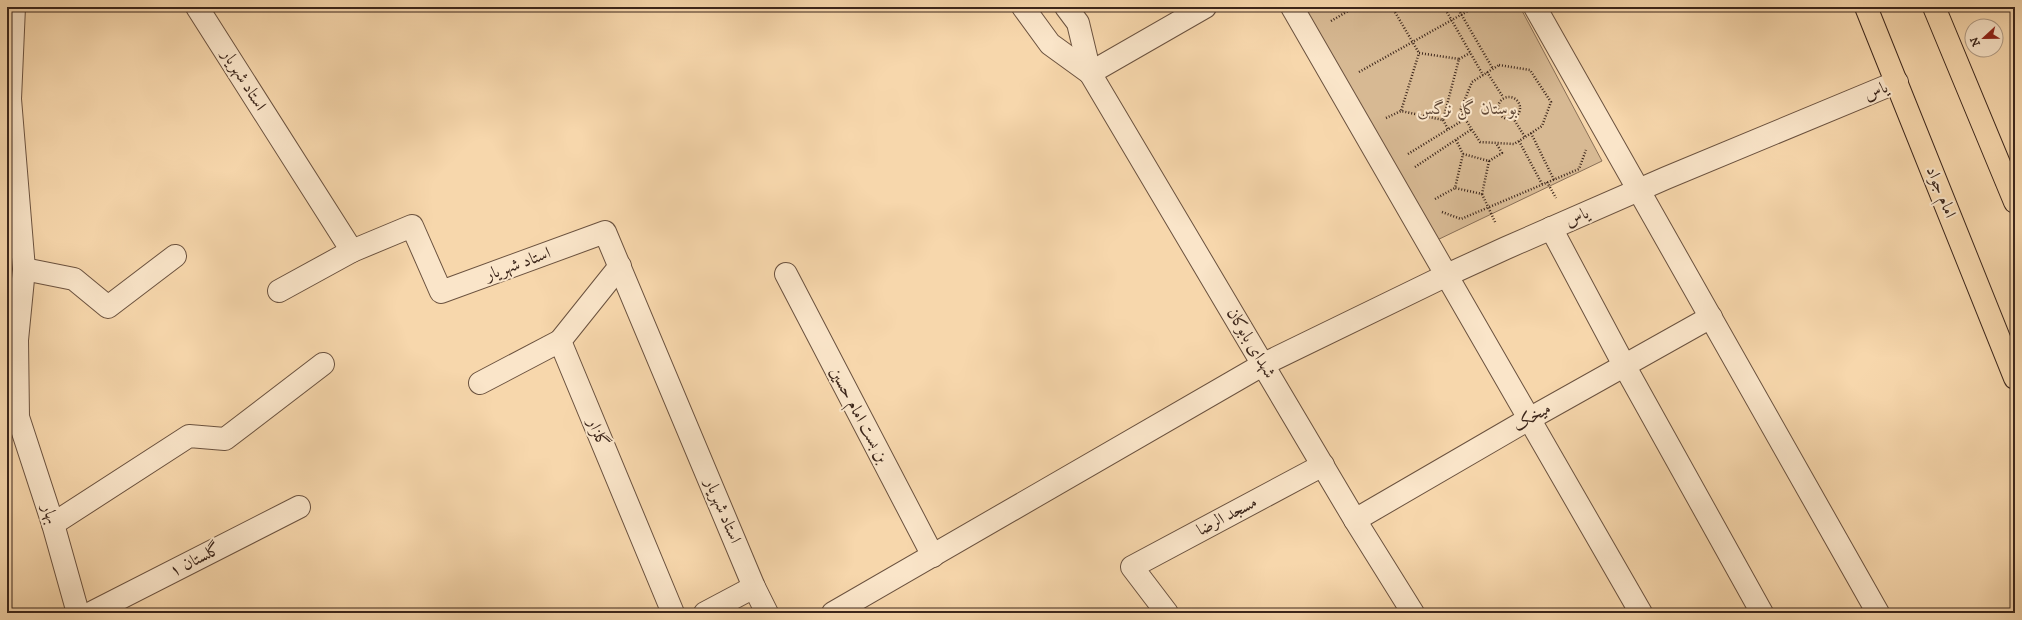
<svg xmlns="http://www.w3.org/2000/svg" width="2022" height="620" viewBox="0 0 2022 620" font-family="'IM FELL DW Pica',Amiri,serif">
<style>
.green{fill:#d7b993;stroke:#8a7057}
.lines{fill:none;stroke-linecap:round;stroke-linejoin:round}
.minor-casing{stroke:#6b523f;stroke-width:24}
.major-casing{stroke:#3c261b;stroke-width:24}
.path{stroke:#3c261b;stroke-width:2.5;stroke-dasharray:1 2;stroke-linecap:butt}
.minor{stroke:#fae5c9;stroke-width:22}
.major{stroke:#f7d7ac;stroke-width:22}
.labels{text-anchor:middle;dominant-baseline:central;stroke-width:4;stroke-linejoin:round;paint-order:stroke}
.street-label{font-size:17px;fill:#3c261b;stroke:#fae5c9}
.park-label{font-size:17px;font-style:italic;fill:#634b39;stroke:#fae5c9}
</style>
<rect width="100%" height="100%" fill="#f7d7ac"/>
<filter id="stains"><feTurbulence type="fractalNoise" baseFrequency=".005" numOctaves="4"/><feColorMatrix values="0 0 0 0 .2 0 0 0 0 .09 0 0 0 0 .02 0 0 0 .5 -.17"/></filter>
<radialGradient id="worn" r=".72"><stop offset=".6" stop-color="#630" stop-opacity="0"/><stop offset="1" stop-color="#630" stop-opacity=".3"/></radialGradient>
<polygon class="green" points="1304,7 1520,7 1602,161 1433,242"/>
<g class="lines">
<g class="minor-casing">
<g id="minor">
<polyline points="14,7 10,99 24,269 17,340 18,417 53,524 78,613"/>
<polyline points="197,7 352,251 412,226 441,292 605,232 754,587 767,613"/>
<polyline points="1023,7 1050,44 1090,73"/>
<polyline points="1066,7 1078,23 1090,73 1355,520 1413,613"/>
<polyline points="1292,7 1641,613"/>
<polyline points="1535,7 1878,613"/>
<polyline points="1090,73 1205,7"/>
<polyline points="1551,228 1624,365 1762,613"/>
<polyline points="620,266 560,341 673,613"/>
<polyline points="24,269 74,279 108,307 175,256"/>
<polyline points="786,274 933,556"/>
<polyline points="279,291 352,251"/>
<polyline points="480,383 560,341"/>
<polyline points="1355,520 1529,419 1711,317"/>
<polyline points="53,524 189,436 225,439 323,364"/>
<polyline points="91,613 299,507"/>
<polyline points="705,613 754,587"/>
<polyline points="833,613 1264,364 1447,275 1506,248 1666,178 1897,82"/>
<polyline points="1167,613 1132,567 1323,465"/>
</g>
</g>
<g class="major-casing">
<g id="major">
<polyline points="1866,7 2015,378"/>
<polyline points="1934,7 2015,202"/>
</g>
</g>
<g class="path">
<polyline points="1334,7 1335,7"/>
<polyline points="1392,7 1419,53"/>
<polyline points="1444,7 1483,75"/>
<polyline points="1457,7 1493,69"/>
<polyline points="1331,21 1355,7"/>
<polyline points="1459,59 1470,53"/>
<polygon points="1499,65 1530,70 1551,102 1542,126 1519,141 1514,144 1480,142 1460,111 1472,82"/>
<polyline points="1359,72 1475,7"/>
<polyline points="1487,72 1503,97"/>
<circle cx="1509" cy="108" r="11"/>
<polyline points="1386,118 1401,111 1443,120 1459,59 1419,53 1401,111"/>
<polyline points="1513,118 1525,137"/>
<polyline points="1443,120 1448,129"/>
<polyline points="1531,133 1554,180"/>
<polyline points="1456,140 1463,154 1455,188 1482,194 1489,161 1463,154"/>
<polyline points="1519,141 1542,184"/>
<polyline points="1408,154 1465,119"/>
<polyline points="1489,161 1502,153 1496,143"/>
<polyline points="1415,167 1472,129"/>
<polyline points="1547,182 1556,198"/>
<polyline points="1482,194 1496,224"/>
<polyline points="1435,199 1455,188"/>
<polyline points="1442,212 1461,219 1579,169 1586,150"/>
</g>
<use href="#minor" class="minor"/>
<use href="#major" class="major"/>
</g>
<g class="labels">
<g class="street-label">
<text transform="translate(244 80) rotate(58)">استاد شهریار</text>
<text transform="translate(1876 91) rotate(-22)">یاس</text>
<text transform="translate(1941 192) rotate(68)">امام جواد</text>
<text transform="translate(1577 217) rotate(-24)">یاس</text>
<text transform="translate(518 264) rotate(-20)">استاد شهریار</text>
<text transform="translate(1251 343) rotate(59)">شهدای بابوکان</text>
<text transform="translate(859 415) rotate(62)">بن بست امام حسین</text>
<text transform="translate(1532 417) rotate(-30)">میخک</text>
<text transform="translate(598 433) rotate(67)">گلزار</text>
<text transform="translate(723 511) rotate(67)">استاد شهریار</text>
<text transform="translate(50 514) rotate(72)">بهار</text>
<text transform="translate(1227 516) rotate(-28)">مسجد الرضا</text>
<text transform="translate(195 560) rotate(-27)">گلستان ۱</text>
</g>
<g class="park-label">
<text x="1467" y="109">بوستان گل نرگس</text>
</g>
</g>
<rect width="2022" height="620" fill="none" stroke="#f7d7ac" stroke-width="24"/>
<rect x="8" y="8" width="2006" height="604" fill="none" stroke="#3c261b" stroke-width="2"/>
<rect x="12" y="12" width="1998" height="596" fill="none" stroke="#3c261b"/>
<g transform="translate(1984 38) rotate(248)"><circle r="19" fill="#fae5c9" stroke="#ae9983"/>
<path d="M0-3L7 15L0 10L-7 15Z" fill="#8f2418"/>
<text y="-6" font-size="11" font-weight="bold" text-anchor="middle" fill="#3c261b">N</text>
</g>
<rect width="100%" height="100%" filter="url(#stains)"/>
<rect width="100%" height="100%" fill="url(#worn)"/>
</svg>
